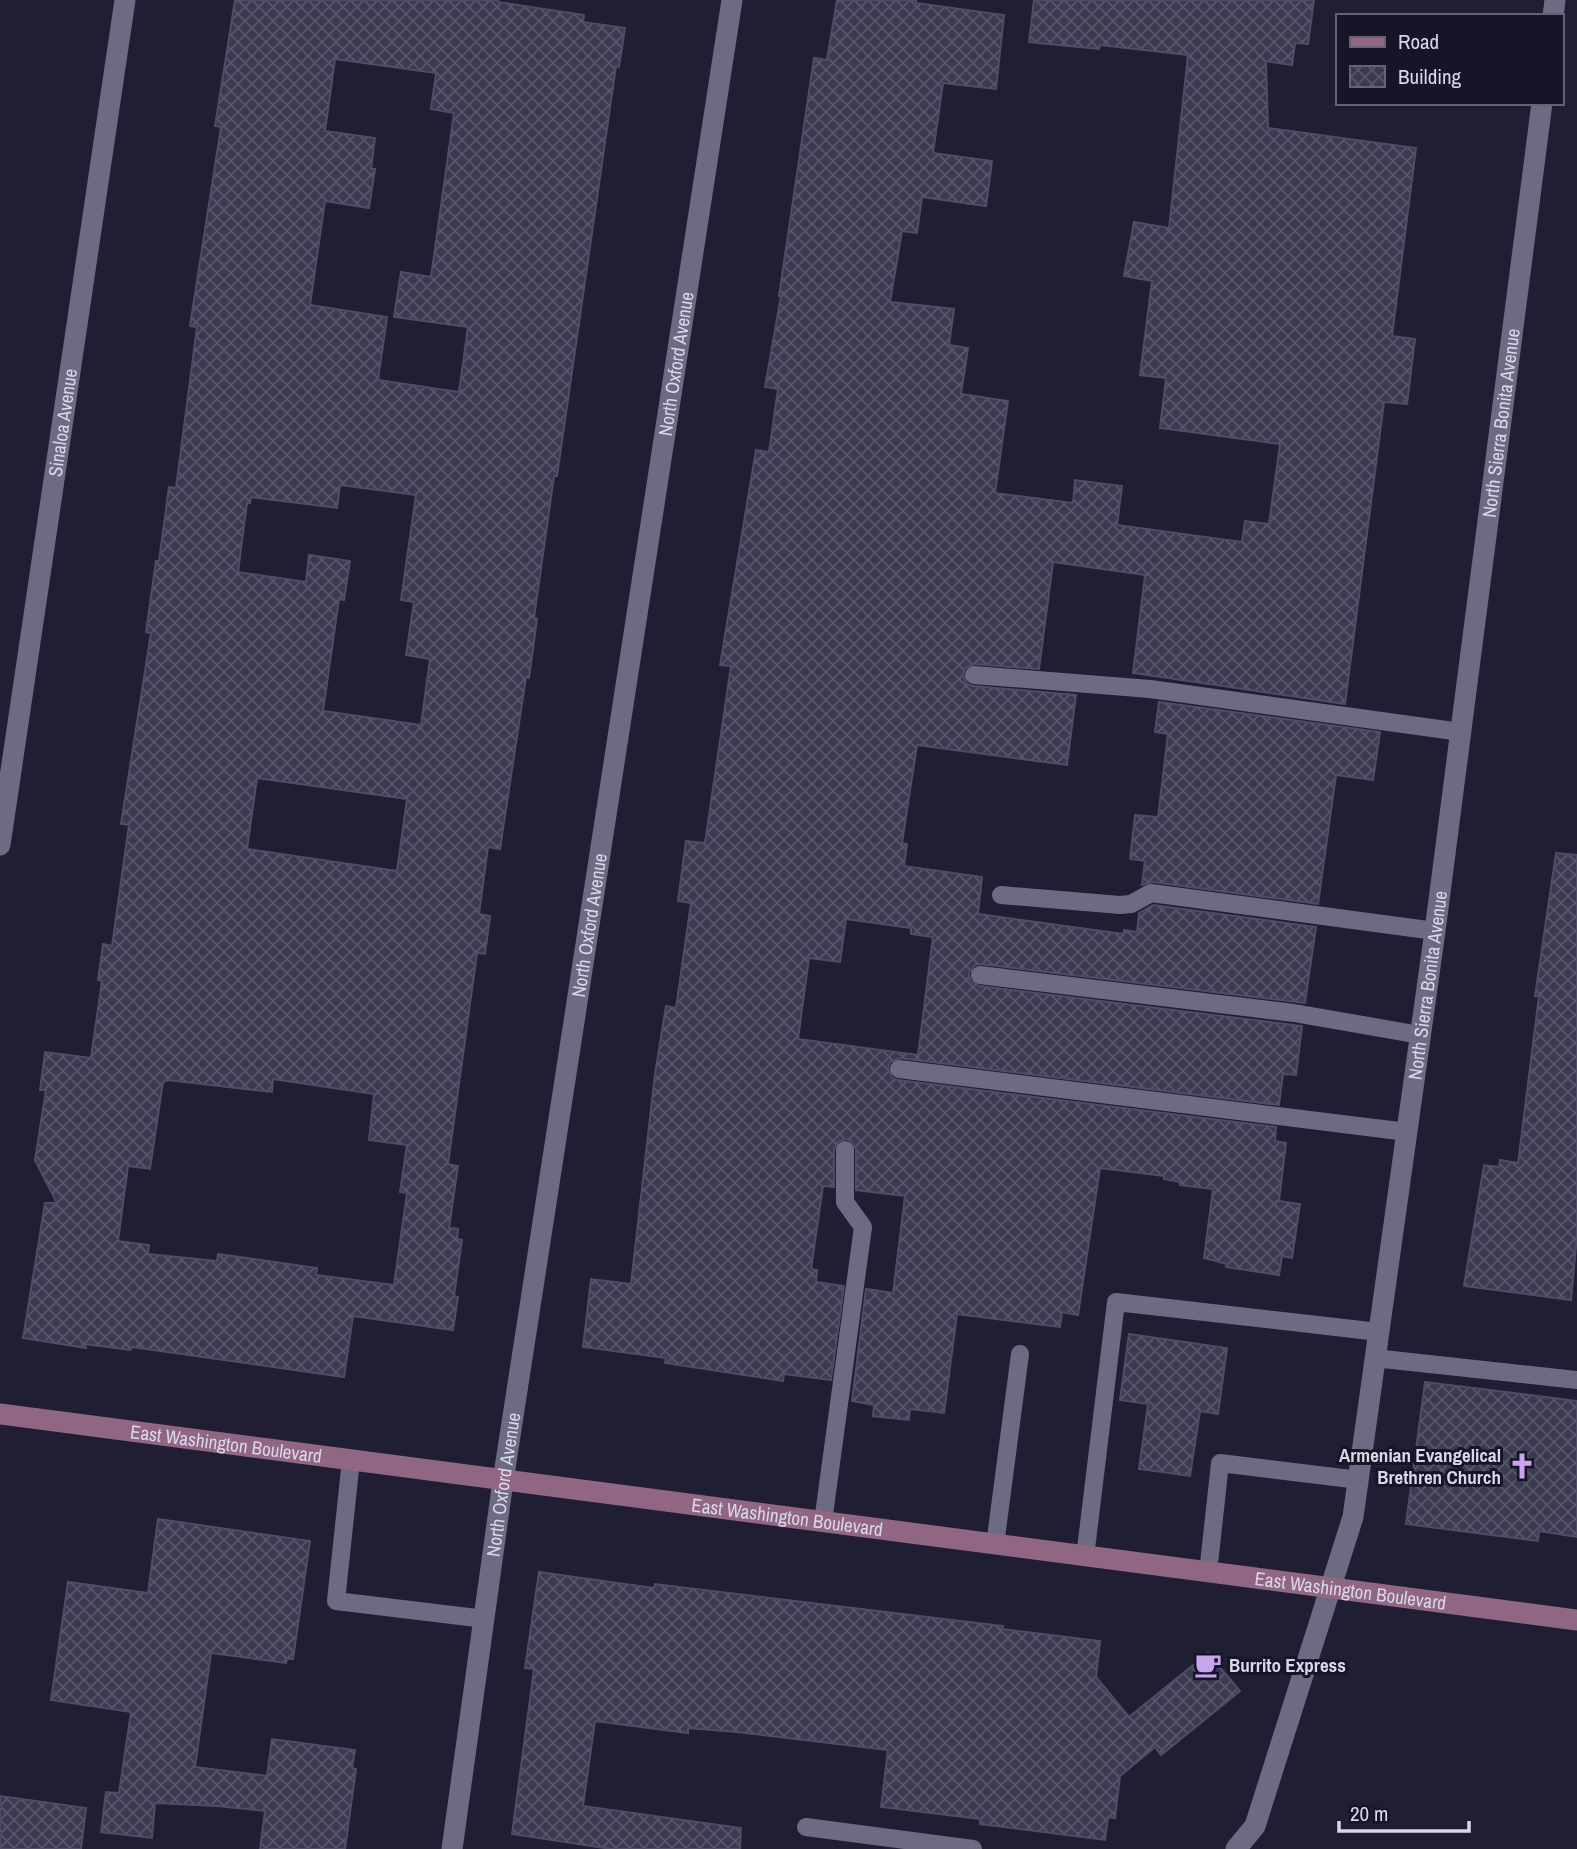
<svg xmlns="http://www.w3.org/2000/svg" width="1577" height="1849" viewBox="0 0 1577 1849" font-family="'Archivo Narrow',sans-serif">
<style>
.building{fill:url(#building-cross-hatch);stroke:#4f4d65;stroke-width:2;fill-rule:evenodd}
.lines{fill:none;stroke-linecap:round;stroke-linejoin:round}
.lane{stroke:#6d6b84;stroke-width:18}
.street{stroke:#6d6b84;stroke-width:21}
.secondary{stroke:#906683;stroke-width:21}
.labels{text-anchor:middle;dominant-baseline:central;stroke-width:6;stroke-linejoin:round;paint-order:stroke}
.street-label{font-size:19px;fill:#d9d8e7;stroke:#171428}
.poi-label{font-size:19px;font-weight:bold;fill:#d9d8e7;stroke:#171428;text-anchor:end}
</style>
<defs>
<pattern id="building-cross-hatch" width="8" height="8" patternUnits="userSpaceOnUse" patternTransform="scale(1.75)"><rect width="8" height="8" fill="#3c3a51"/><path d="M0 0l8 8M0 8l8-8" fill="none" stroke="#58566a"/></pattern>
</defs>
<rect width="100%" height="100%" fill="#201e33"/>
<g class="building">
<path d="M235,0H498V2L584,15L583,22L625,28L619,67L616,66L557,476H554L534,618L537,619L529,678L526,677L500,849L488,847L479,914L490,916L485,954L477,953L448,1164L458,1166L449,1228L458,1229L457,1239L462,1240L454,1296L458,1297L453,1330L353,1316L344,1377L132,1347L130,1350L85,1344L86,1348L23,1338L45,1203H57L35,1160L46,1090H40L45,1052L91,1058L102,981L98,980L103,944L112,946L129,825L121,824L151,633L146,632L156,561H159L169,487L176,488L197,327L190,326L221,127L215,126ZM335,59L436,73L431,109L454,113L431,277L401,272L394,317L468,327L459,392L378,380L387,317L310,305L325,201L369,208L375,169H371L375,138L325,131ZM340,485L416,495L401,600L414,602L406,655L430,659L421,725L323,711L339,599L344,600L350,561L309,555L306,582L238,572L247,503H250L251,497L337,508ZM257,778L407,799L397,871L247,849ZM273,1079L374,1094L369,1140L407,1145L400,1192L407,1193L394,1285L316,1275L317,1268L218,1254L217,1261L148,1254L149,1245L118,1241L128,1166L150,1169L163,1082L167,1080L272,1092Z"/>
<path d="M837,0H916V3L1004,15L996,89L943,83L933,153L992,161L986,206L922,197L917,233L902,231L890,302L954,309L949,345L968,348L961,394L1008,401L995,493L1073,503L1075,480L1122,486L1117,525L1242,542L1245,521L1269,524L1280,444L1160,428L1166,378L1140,375L1152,281L1124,276L1134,222L1169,228L1188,55L1100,45L1099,49L1029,42L1034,0H1314L1308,44L1295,43L1292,65L1266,61L1268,128L1416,148L1392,336L1415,339L1407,404L1384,402L1345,704L1133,673L1145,575L1053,562L1039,669L974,664L965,668L963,675L967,684L973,686L1076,695L1067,765L917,745L902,843L907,844L904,866L982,877L978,914L1124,934V930L1137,932L1139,913L1153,905L1316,927L1305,1003L981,964L975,965L969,973L970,980L979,986L1302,1026L1296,1075L1283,1074L1279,1105L900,1058L890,1062L888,1068L892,1078L898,1080L1276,1127L1275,1141L1286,1143L1279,1201L1300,1204L1292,1258L1282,1256L1279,1275L1226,1267L1227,1264L1204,1258L1213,1189L1180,1185V1182L1164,1179V1176L1100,1168L1078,1315L1062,1312L1060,1327L957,1314L944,1413L910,1409L909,1420L873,1416L874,1405L852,1401L866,1289L893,1293L905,1196L856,1190V1149L851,1141L846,1139L839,1141L834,1149V1187L823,1186L811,1269L817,1270L816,1282L844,1286L831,1380L784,1374L783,1381L665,1363L666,1358L583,1347L591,1279L631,1284L655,1074L666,1006L676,1008L691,903L678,901L686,841L705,843L731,666L720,665L756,450L769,452L778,389L765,387L781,296H779L814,58L827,60ZM846,919L911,928V934L933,937L918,1055L798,1039L809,958L840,962Z"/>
<polygon points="1159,702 1380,732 1373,780 1336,775 1318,904 1153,882 1142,885 1145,861 1130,859 1135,815 1158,817 1168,734 1155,732"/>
<polygon points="1556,853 1577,855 1577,1235 1571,1300 1464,1286 1484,1165 1499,1167 1500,1160 1518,1163 1539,996 1535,996"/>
<polygon points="1129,1334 1227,1348 1218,1414 1200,1411 1190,1476 1139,1469 1148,1404 1120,1400"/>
<polygon points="1425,1382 1577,1401 1577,1537 1539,1531 1538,1541 1406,1524"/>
<polygon points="158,1519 310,1541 293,1659 287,1659 286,1663 211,1653 195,1767 267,1776 272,1739 355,1750 352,1768 356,1769 345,1849 260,1849 265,1811 217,1806 155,1803 152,1838 101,1832 106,1792 119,1793 131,1712 51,1700 68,1582 148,1593"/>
<polygon points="539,1572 654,1588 655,1584 1003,1626 1002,1629 1100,1641 1096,1677 1129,1717 1208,1653 1240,1691 1161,1755 1155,1747 1120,1776 1115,1818 1108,1817 1105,1840 980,1824 980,1819 881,1807 888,1750 737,1732 688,1728 688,1733 595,1721 583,1806 741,1828 740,1849 611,1849 512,1834 534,1669 525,1668"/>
<polygon points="0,1796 86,1808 81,1849 0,1849"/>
</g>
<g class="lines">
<g class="lane">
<polyline points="974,675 1150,689 1461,732"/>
<polyline points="1001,895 1120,905 1131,904 1151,893 1435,931"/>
<polyline points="980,975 1294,1013 1420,1035"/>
<polyline points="899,1069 1407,1132"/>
<polyline points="1374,1358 1577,1380"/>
<polyline points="351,1460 336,1601 485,1619"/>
<polyline points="823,1522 863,1227 845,1202 845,1150"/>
<polyline points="995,1545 1020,1354"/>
<polyline points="1085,1557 1116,1302 1379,1332"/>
<polyline points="1208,1573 1220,1463 1359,1480"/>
<polyline points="806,1827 973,1849"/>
</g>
<g class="street">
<polyline points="1553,16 1555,0"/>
<path id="s1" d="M0,845L125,0"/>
<path id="s2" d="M452,1849L503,1481L732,0"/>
<path id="s3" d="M1236,1849L1255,1826L1353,1517L1435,931L1542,103"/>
</g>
<path class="secondary" id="s4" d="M0,1414L1577,1620"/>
</g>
<defs>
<g id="church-bare" transform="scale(2.1)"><path d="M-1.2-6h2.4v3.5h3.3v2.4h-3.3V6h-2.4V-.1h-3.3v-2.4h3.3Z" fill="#c9a5ee" stroke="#171428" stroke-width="2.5" paint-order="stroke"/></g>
<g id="cafe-bare" transform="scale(2.1)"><path d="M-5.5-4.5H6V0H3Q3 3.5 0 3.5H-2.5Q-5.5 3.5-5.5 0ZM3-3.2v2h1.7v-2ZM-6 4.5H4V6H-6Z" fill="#c9a5ee" stroke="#171428" stroke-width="2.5" paint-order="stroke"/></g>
</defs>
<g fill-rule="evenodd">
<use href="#church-bare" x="1522" y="1466"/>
<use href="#cafe-bare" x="1208" y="1665"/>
</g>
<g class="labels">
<g class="street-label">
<text stroke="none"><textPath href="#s2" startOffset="1502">North Oxford Avenue</textPath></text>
<text stroke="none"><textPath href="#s1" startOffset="427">Sinaloa Avenue</textPath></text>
<text stroke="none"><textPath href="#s3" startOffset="1458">North Sierra Bonita Avenue</textPath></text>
<text stroke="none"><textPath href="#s2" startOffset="934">North Oxford Avenue</textPath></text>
<text stroke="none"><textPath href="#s3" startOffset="891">North Sierra Bonita Avenue</textPath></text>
<text stroke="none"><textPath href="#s4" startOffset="228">East Washington Boulevard</textPath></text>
<text stroke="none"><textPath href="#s2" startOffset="368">North Oxford Avenue</textPath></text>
<text stroke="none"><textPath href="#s4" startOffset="794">East Washington Boulevard</textPath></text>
<text stroke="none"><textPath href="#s4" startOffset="1362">East Washington Boulevard</textPath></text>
</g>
<g class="poi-label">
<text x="1501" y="1455">Armenian Evangelical<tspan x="1501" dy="22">Brethren Church</tspan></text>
<text x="1229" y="1665" text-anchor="start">Burrito Express</text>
</g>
</g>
<rect x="1336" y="14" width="228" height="91" fill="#171428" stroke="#656274" stroke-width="2"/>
<rect x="1350" y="37" width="35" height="10" fill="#906683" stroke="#656274" stroke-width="2"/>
<text x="1398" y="49" font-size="21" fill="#d9d8e7">Road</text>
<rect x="1350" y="66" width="35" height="21" fill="url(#building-cross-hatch)" stroke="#656274" stroke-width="2"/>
<text x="1398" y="84" font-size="21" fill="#d9d8e7">Building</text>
<path d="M1339 1821v10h130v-10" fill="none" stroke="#d9d8e7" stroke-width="3.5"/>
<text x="1350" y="1821" font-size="21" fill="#d9d8e7" stroke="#171428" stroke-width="5" paint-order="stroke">20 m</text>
</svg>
